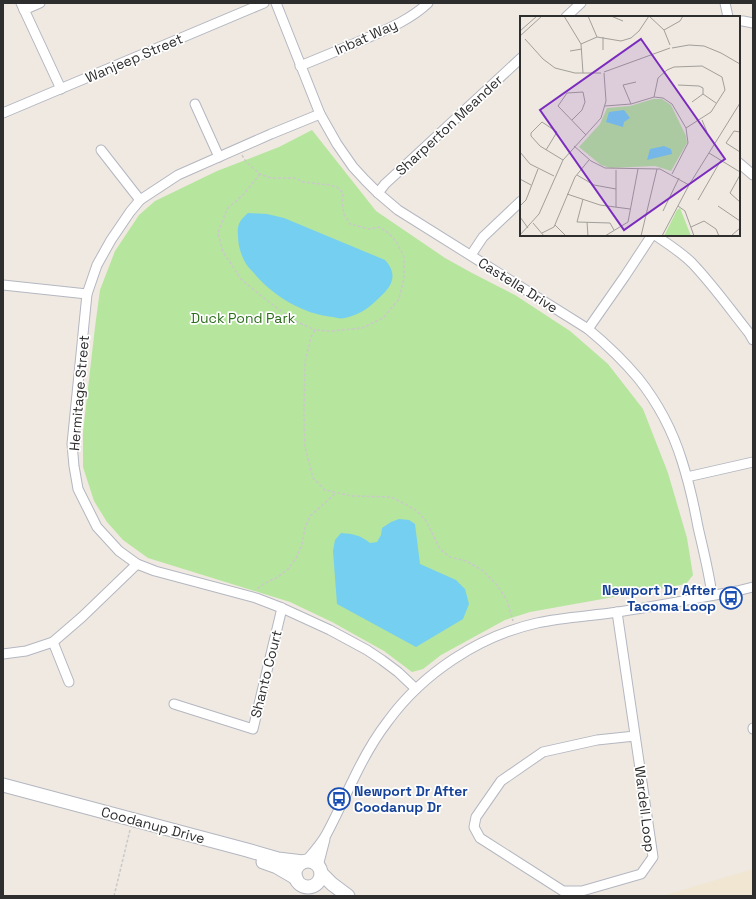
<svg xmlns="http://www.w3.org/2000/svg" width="756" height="899" viewBox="0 0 756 899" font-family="'Space Grotesk',sans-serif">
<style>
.education{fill:#f0e6d1}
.green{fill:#b6e59e}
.water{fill:#75cff0}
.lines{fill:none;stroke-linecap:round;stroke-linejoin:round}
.street-casing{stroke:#b4b7c1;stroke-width:11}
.secondary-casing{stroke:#b4b7c1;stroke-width:15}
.path{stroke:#c9c9c9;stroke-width:1.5;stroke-dasharray:3 2;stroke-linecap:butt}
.street{stroke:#fff;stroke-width:9}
.secondary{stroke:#fff;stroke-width:13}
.labels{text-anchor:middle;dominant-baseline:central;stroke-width:3.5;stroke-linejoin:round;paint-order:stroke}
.street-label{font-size:14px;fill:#2e2e2e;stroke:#fff}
.park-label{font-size:14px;fill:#2c6e1b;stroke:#fff}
.transit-label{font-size:14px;font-weight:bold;fill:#164399;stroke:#fff;text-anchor:end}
.inset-road{fill:none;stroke:#a29e99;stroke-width:1}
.view{fill:#7b2cbf;fill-opacity:0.15;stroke:#7b2cbf;stroke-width:2}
.inset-edge{fill:none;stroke:#2e2e2e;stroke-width:2}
</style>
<rect width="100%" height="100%" fill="#efe9e1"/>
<polygon class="education" points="753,869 753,896 662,896"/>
<polygon class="green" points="312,130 376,211 445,258 472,273 515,295 570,331 608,364 643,409 668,473 687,538 693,575 686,584 530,612 505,620 441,655 423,669 412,672 384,651 332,622 290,602 148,558 123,540 107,522 94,501 83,467 83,432 95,327 100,290 115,251 139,215 155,201 217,171 279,147"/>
<g class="water">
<path d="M248,213L267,214L284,218L385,260C395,271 395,281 385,292C372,305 363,314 345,318C341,319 337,318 333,317C302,314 272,295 253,272C250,269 247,266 245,262C241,255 238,245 238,236C237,225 239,221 248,213Z"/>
<path d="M399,519L409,520L415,524L420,564L456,580L465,589L469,604L463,619L416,647L337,604L333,551L335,540L341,533C354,534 360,535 370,543L377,542L381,535L382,528L391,522Z"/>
</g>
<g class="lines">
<g class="street-casing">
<g id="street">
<polyline points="21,3 61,89"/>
<path d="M276,3L320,114L337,144L353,167L365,180L378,193L398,210L588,329C606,344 623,360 638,378C658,403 673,432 682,461C689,483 694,505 698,527C703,549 709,572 712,595"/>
<polyline points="725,3 728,17"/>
<polyline points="24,10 40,3"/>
<polyline points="566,17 581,3"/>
<polyline points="739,21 743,21 753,23"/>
<path d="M300,66C320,58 339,50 358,42C383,31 409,21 428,3"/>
<polyline points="195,104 219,157"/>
<polyline points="3,113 264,3"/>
<polyline points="320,114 271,134 178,175 140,200 130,212 111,240 97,265 87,294 72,444 74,466 78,489 97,527 119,551 137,564 155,571 256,598 282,608 330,630 367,650 382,660 398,672 416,689"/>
<polyline points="101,150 140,200"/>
<polyline points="739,163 753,175"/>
<polyline points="378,193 385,184 410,161 521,58"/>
<path d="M655,235C668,244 681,252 692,263C713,285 730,309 749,333L753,340"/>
<polyline points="471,255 483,237 521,201"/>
<polyline points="3,285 87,294"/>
<polyline points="588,329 625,276 652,235"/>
<polyline points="687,477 753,462"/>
<polyline points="617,612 653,857 641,874 582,891 563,891 480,838 474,827 476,817 501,781 543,752 597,740 635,736"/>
<polyline points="53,642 69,682"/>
<polyline points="3,654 26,651 53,642 82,617 137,564"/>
<polyline points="174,704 253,729 282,608"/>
<polyline points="753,728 753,729"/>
<path d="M306,861C313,853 321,844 326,835C336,817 344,798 353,780C363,759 374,739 388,721C423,673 479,636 537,623C564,617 591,616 618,612C658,606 697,598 737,591L753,587"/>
<polyline points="318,866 325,839"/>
</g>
</g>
<g class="secondary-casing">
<g id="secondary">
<polyline points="3,785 247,850 278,859 303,862"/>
<circle cx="308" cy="874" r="13"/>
<polyline points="263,862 277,867 296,878"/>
<polyline points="321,873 332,884 348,896"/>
</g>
</g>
<g class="path">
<polyline points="242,155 246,162 260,174 271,178 295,178 303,182 329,185 337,187 343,193 342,202 344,214 350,224 369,229 379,227 386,231 396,241 404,257 404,278 399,299 383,318 362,328 331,331 315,330 311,337 305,362 304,414 305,447 313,478 325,490 351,496 391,497 403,503 417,511 426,521 440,549 450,557 466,561 482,570 497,585 507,600 513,621"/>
<polyline points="260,174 243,195 227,209 218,233 223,252 241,279 260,295 293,320 315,330"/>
<polyline points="258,589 258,588 265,583 278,577 288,569 296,558 302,545 305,528 310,516 336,493"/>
<polyline points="114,896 130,830"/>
</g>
<use href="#street" class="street"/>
<use href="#secondary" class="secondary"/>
</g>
<defs>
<g id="bus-ring" transform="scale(1.15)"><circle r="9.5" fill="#fff" stroke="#1a4fb4" stroke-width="1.5"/><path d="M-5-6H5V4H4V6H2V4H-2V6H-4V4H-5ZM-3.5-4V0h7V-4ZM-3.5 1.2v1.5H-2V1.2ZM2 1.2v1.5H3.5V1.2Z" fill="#1a4fb4"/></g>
</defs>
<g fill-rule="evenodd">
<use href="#bus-ring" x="731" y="598"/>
<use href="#bus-ring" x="339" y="799"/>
</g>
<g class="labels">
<g class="street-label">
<text transform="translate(366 37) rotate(-24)">Inbat Way</text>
<text transform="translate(134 58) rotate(-23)">Wanjeep Street</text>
<text transform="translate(449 125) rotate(-43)">Sharperton Meander</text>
<text transform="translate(518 285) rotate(32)">Castella Drive</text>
<text transform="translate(79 393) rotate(-85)">Hermitage Street</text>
<text transform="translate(266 674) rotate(-76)">Shanto Court</text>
<text transform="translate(645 809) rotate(83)">Wardell Loop</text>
<text transform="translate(153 825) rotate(15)">Coodanup Drive</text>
</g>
<g class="park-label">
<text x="243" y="318">Duck Pond Park</text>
</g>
<g class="transit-label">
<text x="716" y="590">Newport Dr After<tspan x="716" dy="16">Tacoma Loop</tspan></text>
<text x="354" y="791" text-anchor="start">Newport Dr After<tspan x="354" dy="16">Coodanup Dr</tspan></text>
</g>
</g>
<g transform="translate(520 16)">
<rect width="220" height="220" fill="#efe9e1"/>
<path d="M133,83H142L151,89L166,120L167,127L151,155L135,150L90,152L81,149L59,131L80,108L87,92L110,90ZM160,192L171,220H144L157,194Z" fill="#b6e59e"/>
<path d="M104,94L110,102L104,106L103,111L86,106L89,96ZM144,130L151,133L152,138L127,144L130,133Z" fill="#75cff0"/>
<path class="inset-road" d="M44,0L61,28L63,57M68,0L77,21M91,0L103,5M129,0L144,14L150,29M144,14L160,5L163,0M0,15L17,0M0,20L22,0M5,23L23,43L35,52L55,57H81M61,28L77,21L101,25L111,22L119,15L129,0M152,32L169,29L184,30L201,37L220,48M83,34V21M50,35L62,33M84,56L150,32M158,69L179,70L183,72V78M134,81L138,62L147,54L154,51L182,50L202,61L205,74L191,96L166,112M172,86L183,78L196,87M111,88L103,69L116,66M85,90L111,88L134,81L143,82L152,88L166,112L168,127L152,158M52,104L62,94L65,86L63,76L47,77L38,90L66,119M182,104L187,116M220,116L214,115L206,127L220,136M54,130L71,145L85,152L140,153L169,169M26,134L37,116L22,106L11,117V120L20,130L43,144M0,136L10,148L34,160M189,137L220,156M57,159L74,169L96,173M220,159L210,177L220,186M0,163L11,169M47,178L80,189L110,193M63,183L57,206L90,207L94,214M178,184L201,144M0,190L6,184L18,153M158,190L165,195L174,220M198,190L220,205M96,191V154M143,195L159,162M0,201L8,212M67,206L68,220M13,207L24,220M35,209L46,220M171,211L184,205L196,213L199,220M22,217L34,211L55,161L69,144M0,219L19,198L43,144L81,102L86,85L84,57M85,220L108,206L118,153M121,220L137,153M142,220L169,169L220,87M211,220L220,212"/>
<path class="view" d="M121,23L205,143L104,214L20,94Z"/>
<rect width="220" height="220" class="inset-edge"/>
</g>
<rect width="756" height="899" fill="none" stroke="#2e2e2e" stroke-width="8"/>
</svg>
